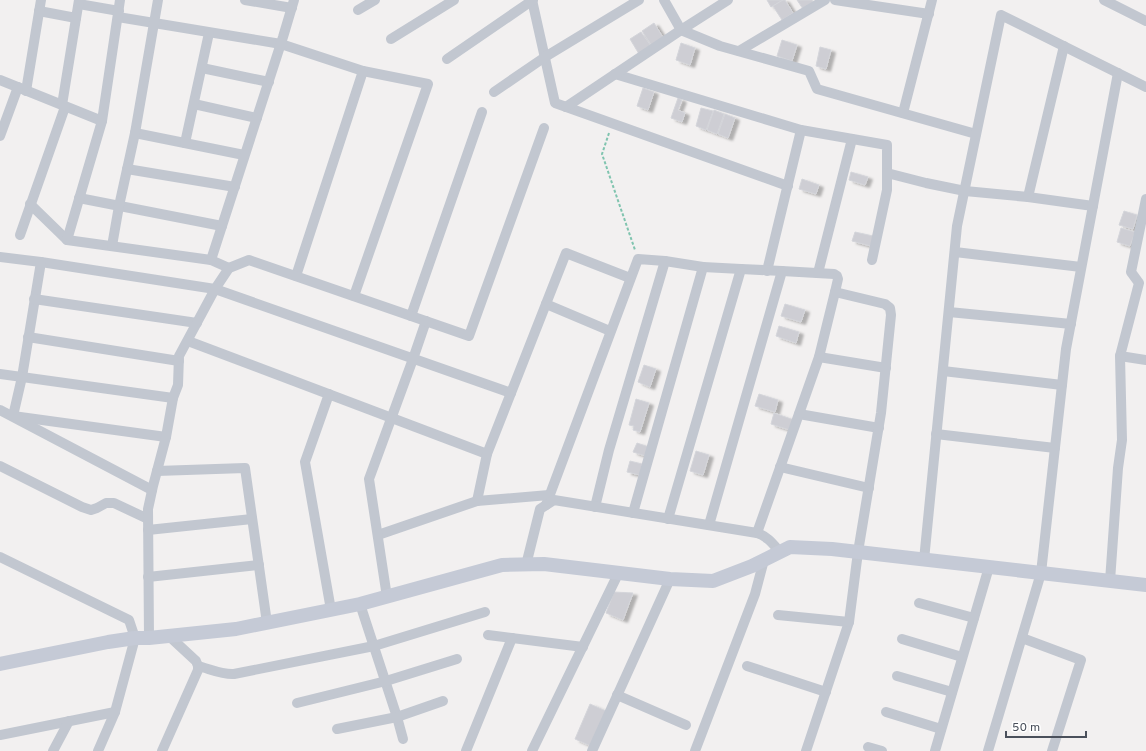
<svg xmlns="http://www.w3.org/2000/svg" width="1146" height="751" viewBox="0 0 1146 751" font-family="Overpass,sans-serif">
<style>
.building{fill:#ceced4;stroke:#d4d5da;filter:url(#shadow)}
.lines{fill:none;stroke-linecap:round;stroke-linejoin:round}
.path{stroke:#80c4af;stroke-width:2;stroke-dasharray:3 2;stroke-linecap:butt}
.street{stroke:#c2c7d0;stroke-width:10}
.secondary{stroke:#c5cad6;stroke-width:14}
</style>
<defs>
<filter id="shadow"><feDropShadow dx="4.5" dy="2.5" stdDeviation="1" flood-color="#0004"/></filter>
</defs>
<rect width="100%" height="100%" fill="#f2f0f0"/>
<g class="building">
<polygon points="767,0 783,0 771,7"/>
<polygon points="783,0 785,0 793,13 782,20 773,6"/>
<polygon points="797,0 812,0 813,2 803,9"/>
<polygon points="654,23 664,39 652,46 642,31"/>
<polygon points="641,32 651,46 639,54 630,39"/>
<polygon points="782,40 797,45 792,61 777,56"/>
<polygon points="681,43 695,48 690,65 676,60"/>
<polygon points="820,47 831,50 826,69 816,66"/>
<polygon points="643,88 654,92 648,110 637,106"/>
<polygon points="678,98 682,100 678,110 685,113 682,122 671,118"/>
<polygon points="701,108 713,111 706,130 696,126"/>
<polygon points="714,110 724,114 717,134 707,130"/>
<polygon points="725,114 735,118 728,138 718,134"/>
<polygon points="851,172 868,177 865,185 849,180"/>
<polygon points="802,179 819,185 816,194 799,189"/>
<polygon points="1124,211 1137,215 1133,229 1119,225"/>
<polygon points="1121,228 1135,232 1130,246 1117,242"/>
<polygon points="855,232 873,236 871,246 852,241"/>
<polygon points="785,304 805,310 801,322 781,316"/>
<polygon points="779,326 799,332 796,343 776,336"/>
<polygon points="644,365 656,369 650,387 638,382"/>
<polygon points="759,394 778,400 775,412 755,406"/>
<polygon points="636,399 649,403 640,432 633,430 634,426 629,425"/>
<polygon points="774,413 794,420 790,430 771,424"/>
<polygon points="637,443 649,447 646,456 633,452"/>
<polygon points="696,451 709,455 703,475 690,471"/>
<polygon points="630,461 642,464 640,475 627,472"/>
<polygon points="614,592 633,593 623,620 606,613"/>
<polygon points="590,704 606,711 591,746 575,739"/>
</g>
<g class="lines">
<polyline class="path" points="609,133 602,154 635,250"/>
<g class="street">
<polyline points="245,0 292,8"/>
<polyline points="532,0 555,103 788,186"/>
<polyline points="664,0 681,30 720,46 809,71 817,89 976,134"/>
<polyline points="835,0 929,14"/>
<polyline points="1104,0 1146,21"/>
<polyline points="79,4 119,11"/>
<polyline points="358,10 375,0"/>
<polyline points="39,11 76,18"/>
<polyline points="118,17 281,44 363,71 428,84 354,296"/>
<polyline points="391,39 454,0"/>
<polyline points="739,51 825,0"/>
<polyline points="447,59 533,0"/>
<polyline points="202,68 269,82"/>
<polyline points="615,74 801,130 887,145 887,190 872,260"/>
<polyline points="0,80 102,121"/>
<polyline points="26,91 41,0"/>
<polyline points="494,92 545,57 639,0"/>
<polyline points="194,104 257,118"/>
<polyline points="62,105 79,0"/>
<polyline points="566,107 681,30 728,0"/>
<polyline points="903,113 932,0"/>
<polyline points="135,133 244,155"/>
<polyline points="0,136 18,87"/>
<polyline points="185,143 209,33"/>
<polyline points="127,169 235,187"/>
<polyline points="887,173 926,183 965,191 1028,197 1093,206"/>
<polyline points="1028,197 1064,46"/>
<polyline points="79,198 222,226"/>
<polyline points="1146,199 1131,272 1139,283 1120,356 1146,360"/>
<polyline points="30,204 67,240 211,260 229,268"/>
<polyline points="20,235 65,107"/>
<polyline points="67,240 102,121 120,0"/>
<polyline points="112,246 119,206 135,133 158,0"/>
<polyline points="955,252 1081,267"/>
<polyline points="0,257 41,262 215,289 511,393"/>
<polyline points="211,260 283,37 294,0"/>
<polyline points="41,262 22,377 13,416 166,437"/>
<polyline points="767,271 801,130"/>
<polyline points="818,273 852,139"/>
<polyline points="296,276 363,71"/>
<polyline points="34,299 197,323"/>
<polyline points="546,304 610,331"/>
<polyline points="949,312 1071,324"/>
<polyline points="411,316 482,112"/>
<polyline points="28,337 179,361"/>
<polyline points="188,341 487,454"/>
<polyline points="819,357 886,368"/>
<polyline points="943,371 1062,385"/>
<polyline points="0,374 173,398"/>
<polyline points="329,394 305,462 331,610"/>
<polyline points="0,410 152,490"/>
<polyline points="799,414 879,428"/>
<polyline points="936,434 1055,448"/>
<polyline points="0,466 82,507 91,510 97,508 106,503 114,503 148,519"/>
<polyline points="780,467 869,488"/>
<polyline points="157,471 245,468 267,623"/>
<polyline points="477,501 487,454 566,253 630,278"/>
<polyline points="546,505 638,259 665,261"/>
<polyline points="595,507 609,450 665,261 703,267"/>
<polyline points="633,513 703,267 741,269"/>
<polyline points="668,519 741,269 782,271"/>
<polyline points="709,525 782,271 834,274 837,276 838,279 835,292"/>
<polyline points="148,530 252,519"/>
<path d="M757,533C767,536 773,544 780,552"/>
<polyline points="378,535 477,501 549,495"/>
<polyline points="0,557 129,620 135,638 115,712 98,751"/>
<polyline points="924,560 957,226 1001,15 1146,87"/>
<polyline points="526,565 540,509 554,500 757,533 819,357 835,292 885,304 890,308 891,315 881,413 858,552 849,622 806,751"/>
<polyline points="148,577 259,565"/>
<polyline points="1110,581 1118,468 1122,440 1120,356"/>
<polyline points="387,597 369,479 413,359 426,321"/>
<polyline points="919,603 974,618"/>
<polyline points="360,604 397,717 403,739"/>
<polyline points="778,615 849,622"/>
<polyline points="488,635 583,647"/>
<polyline points="149,638 148,509 153,486 166,437 173,398 178,385 179,356 215,289 229,268 249,260 469,336 544,128"/>
<polyline points="1022,638 1081,660 1052,751"/>
<polyline points="902,639 962,657"/>
<path d="M198,666C210,669 223,675 234,674L374,646L485,612"/>
<polyline points="747,666 826,692"/>
<polyline points="897,676 952,692"/>
<polyline points="617,695 686,725"/>
<polyline points="297,703 386,681 457,659"/>
<polyline points="886,712 941,729"/>
<polyline points="337,729 397,717 443,701"/>
<polyline points="0,735 115,712"/>
<polyline points="868,747 882,751"/>
<polyline points="53,751 69,721"/>
<polyline points="162,751 198,670 198,666 196,661 169,636"/>
<polyline points="466,751 512,638"/>
<polyline points="532,751 618,574"/>
<polyline points="592,751 670,579"/>
<polyline points="695,751 755,594 764,560"/>
<polyline points="935,751 989,567"/>
<polyline points="988,751 1041,573 1066,349 1118,73"/>
</g>
<polyline class="secondary" points="0,664 108,642 135,638 149,638 236,629 360,604 502,565 544,564 670,579 713,581 752,566 790,547 832,549 1146,585"/>
</g>
<path d="M1006 731v6h80v-6" fill="none" stroke="#4a505b" stroke-width="2"/>
<text x="1012" y="731" font-size="12" fill="#4a505b" stroke="#ffffff" stroke-width="3" paint-order="stroke">50 m</text>
</svg>
